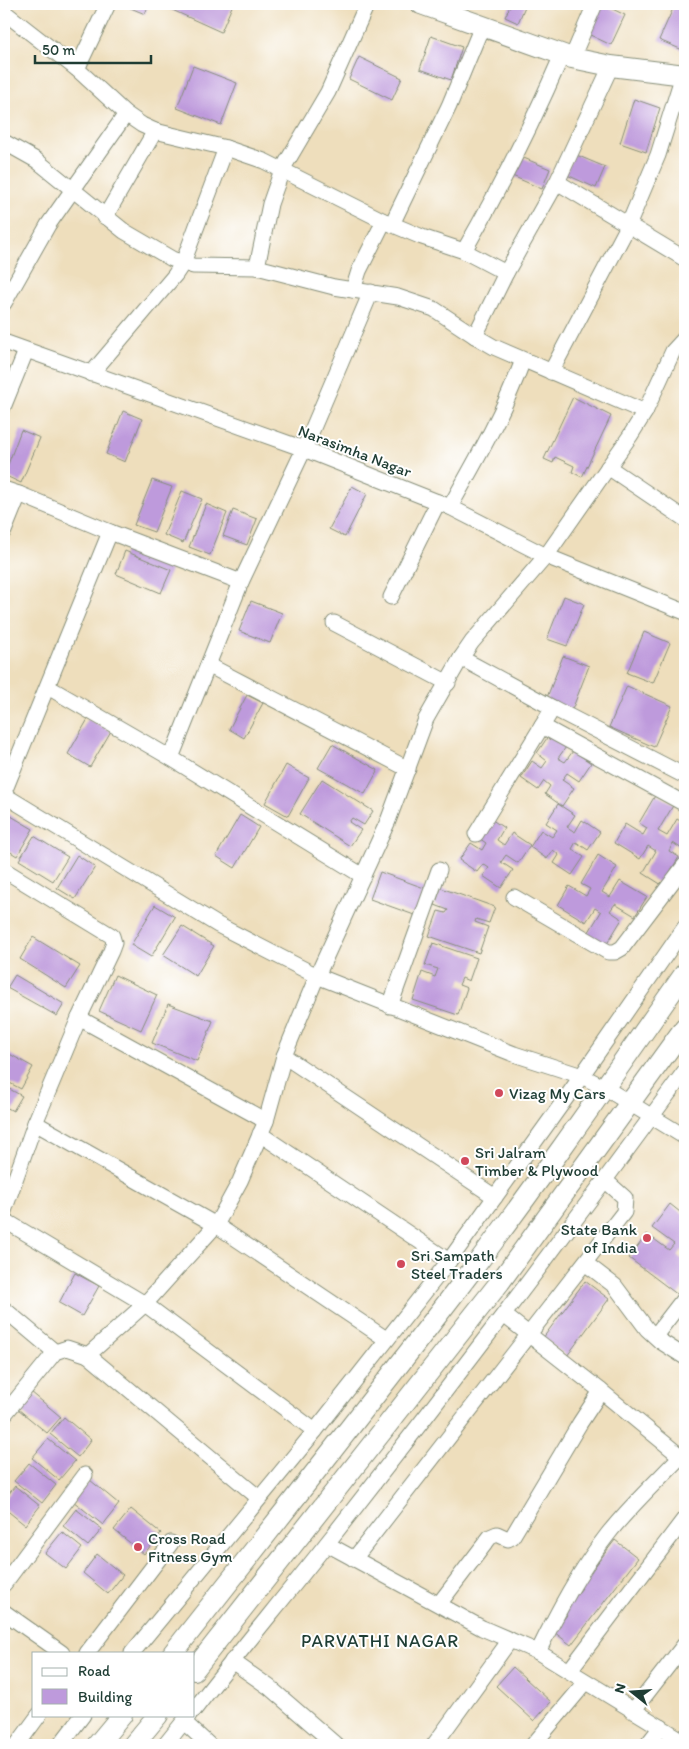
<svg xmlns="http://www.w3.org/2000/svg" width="689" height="1749" viewBox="0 0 689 1749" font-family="Itim,sans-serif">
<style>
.building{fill:#be9adc}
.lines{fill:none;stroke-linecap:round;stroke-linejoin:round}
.minor-casing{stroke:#868e78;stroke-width:17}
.major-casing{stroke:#868e78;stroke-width:22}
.minor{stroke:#fff;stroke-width:15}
.major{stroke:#fff;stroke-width:20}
.poi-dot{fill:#d1495b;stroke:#fff;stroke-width:2}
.labels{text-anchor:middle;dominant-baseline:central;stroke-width:4;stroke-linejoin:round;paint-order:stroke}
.street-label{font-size:16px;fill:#1f3d34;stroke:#fff}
.poi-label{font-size:16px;fill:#1f3d34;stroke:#fff;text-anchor:start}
.neighbourhood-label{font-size:18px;letter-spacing:1px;fill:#1f3d34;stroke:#fff}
</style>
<rect width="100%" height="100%" fill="#fff"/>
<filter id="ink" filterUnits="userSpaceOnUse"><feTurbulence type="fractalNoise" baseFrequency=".02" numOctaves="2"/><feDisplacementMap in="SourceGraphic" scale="10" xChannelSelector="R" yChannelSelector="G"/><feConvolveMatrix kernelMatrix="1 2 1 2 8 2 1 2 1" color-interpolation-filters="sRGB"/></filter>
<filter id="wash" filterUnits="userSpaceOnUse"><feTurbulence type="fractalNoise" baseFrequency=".0096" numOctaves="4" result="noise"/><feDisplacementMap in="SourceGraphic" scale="20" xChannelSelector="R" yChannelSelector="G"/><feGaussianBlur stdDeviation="1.12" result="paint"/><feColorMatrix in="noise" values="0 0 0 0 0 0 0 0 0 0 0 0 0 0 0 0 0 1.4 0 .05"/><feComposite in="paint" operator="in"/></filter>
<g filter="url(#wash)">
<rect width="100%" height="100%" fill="#eedebc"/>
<g id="blocks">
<g class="building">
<polygon points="121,4 149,4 145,14"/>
<polygon points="159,4 233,4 221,32"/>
<polygon points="511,4 526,4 518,23 505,17"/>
<polygon points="602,4 625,15 611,45 586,33"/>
<polygon points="675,4 685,4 685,51 659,40"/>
<polygon points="431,36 462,47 451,80 420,69"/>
<polygon points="359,57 402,78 392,100 349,79"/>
<polygon points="193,66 237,83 221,125 177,108"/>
<polygon points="634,99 660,108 646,152 620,143"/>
<polygon points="574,154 605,167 596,188 565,174"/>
<polygon points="519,156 550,169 542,189 510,175"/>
<polygon points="573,397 611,416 582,477 572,472 574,466 555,457 553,463 544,459"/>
<polygon points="123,411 142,419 125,462 106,454"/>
<polygon points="21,430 40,438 21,483 4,475"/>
<polygon points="152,480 172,487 154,532 134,525"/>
<polygon points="352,486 367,494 345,537 329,529"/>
<polygon points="182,491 202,499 183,543 164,535"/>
<polygon points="206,504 227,513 210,555 189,547"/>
<polygon points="233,510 257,519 247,545 223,536"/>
<polygon points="125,551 171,570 161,593 116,574"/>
<polygon points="564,596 584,604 567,646 547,639"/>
<polygon points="251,601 282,613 270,643 239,631"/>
<polygon points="644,632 670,643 653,683 627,673"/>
<polygon points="563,656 589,666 572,710 546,700"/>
<polygon points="627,686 672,706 654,747 609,727"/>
<polygon points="247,695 263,703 244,738 229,729"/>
<polygon points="88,719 111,731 90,767 68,754"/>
<polygon points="549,735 566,747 558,758 565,762 573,751 591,763 579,781 567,773 562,780 574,788 562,806 545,794 550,786 544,781 538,790 521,778 532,761 542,768 547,761 537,753"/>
<polygon points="332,744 378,770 365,794 318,768"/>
<polygon points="286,765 309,778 288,816 265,803"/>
<polygon points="322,779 373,811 364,825 352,818 349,822 361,830 350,846 300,814"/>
<polygon points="656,794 674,804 658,831 667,836 677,819 685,824 685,851 673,843 669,851 679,857 662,885 643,873 656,851 648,846 640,859 614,843 625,824 643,835 647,828 639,823"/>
<polygon points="558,804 575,815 567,827 575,832 582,820 600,832 588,850 576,842 572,849 584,857 572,875 554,863 559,855 553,850 547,859 530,847 541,830 552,837 557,830 546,823"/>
<polygon points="6,813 33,829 17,856 4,848 4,817"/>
<polygon points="240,815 259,827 235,868 216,856"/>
<polygon points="488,817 504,828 497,840 504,845 512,833 530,845 518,863 506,855 501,862 513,870 501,888 483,876 489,868 483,864 477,872 459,860 471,843 482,850 486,843 476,836"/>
<polygon points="34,836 68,857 53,881 19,860"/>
<polygon points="77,855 95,867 75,899 57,888"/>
<polygon points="598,855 617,867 602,892 610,897 620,881 647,897 635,916 615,904 610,911 622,919 605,947 587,935 601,912 595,908 586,922 558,905 569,886 586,896 590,889 581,884"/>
<polygon points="380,872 427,889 417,916 370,899"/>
<polygon points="441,888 495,907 489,923 476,919 475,922 488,927 479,953 429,936 438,911 446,913 448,910 435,905"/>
<polygon points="155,905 175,917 151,957 131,945"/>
<polygon points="182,926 214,946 196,976 163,955"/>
<polygon points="33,937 80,966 66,988 20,959"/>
<polygon points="433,943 477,958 469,981 462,978 459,985 467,988 458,1015 413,1000 422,972 435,977 438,969 425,965"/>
<polygon points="15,975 64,1004 57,1016 7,988"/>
<polygon points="115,975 157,995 141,1030 99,1011"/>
<polygon points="168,1004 213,1021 197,1061 152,1043"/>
<polygon points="4,1051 33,1067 21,1089 4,1080"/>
<polygon points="4,1086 22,1096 13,1111 4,1106"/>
<polygon points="670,1204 685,1216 685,1252 682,1250 678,1256 685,1262 685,1285 678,1295 629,1258 647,1234 669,1250 674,1244 652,1228"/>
<polygon points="75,1273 99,1286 82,1316 59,1303"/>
<polygon points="585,1281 609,1299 567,1356 543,1338"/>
<polygon points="31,1392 61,1417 47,1433 18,1409"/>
<polygon points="64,1417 91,1440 78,1457 50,1434"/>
<polygon points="48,1439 75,1461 59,1480 32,1458"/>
<polygon points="29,1463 56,1485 42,1503 14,1481"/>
<polygon points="90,1480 119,1504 103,1525 73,1501"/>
<polygon points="15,1486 40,1506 25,1525 4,1508 4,1500"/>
<polygon points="76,1509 102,1529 88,1546 63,1526"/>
<polygon points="131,1509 161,1533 144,1554 114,1530"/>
<polygon points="62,1532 82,1548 66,1569 45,1553"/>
<polygon points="615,1540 638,1558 571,1645 554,1632 567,1615 563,1612 582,1588 579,1587"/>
<polygon points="97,1554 123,1575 108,1594 83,1573"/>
<polygon points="513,1667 551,1702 534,1721 496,1686"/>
</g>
</g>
</g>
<g filter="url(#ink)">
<use href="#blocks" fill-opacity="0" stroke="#868e78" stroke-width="1"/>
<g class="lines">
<g class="minor-casing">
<g id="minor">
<polyline points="4,12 77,69 126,114 142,125 155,131 226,148 264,161 384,221 422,237 464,251 506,273"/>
<polyline points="572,58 595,4"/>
<polyline points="77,69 108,4"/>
<polyline points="4,142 36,160 124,231 172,259 193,266 257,267 334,287 398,297 434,309 475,336 494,347 645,412"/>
<polyline points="557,182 685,259"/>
<polyline points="105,217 155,131"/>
<polyline points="392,224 449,106 482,26"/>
<path d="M464,251C501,187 533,122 562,55"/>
<polyline points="257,267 270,204 282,170 328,92 367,4"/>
<polyline points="353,290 359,271 384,221"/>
<polyline points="4,303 48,225 126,114"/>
<polyline points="475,336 506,273 557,182 611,66"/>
<polyline points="4,342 304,449 450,507 546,556 685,612"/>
<polyline points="551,372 628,226 658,155 683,75"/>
<polyline points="91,374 175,275 183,263 226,148"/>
<polyline points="4,405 26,351"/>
<polyline points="608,467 685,519"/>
<polyline points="4,489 19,494"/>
<path d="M450,507C477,459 504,412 523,360"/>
<polyline points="4,531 19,494 110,532 4,792"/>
<polyline points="110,532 241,582"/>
<polyline points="391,597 438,502"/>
<polyline points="334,623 448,683"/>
<polyline points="461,658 553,708"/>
<polyline points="208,665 408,769"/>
<polyline points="48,687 171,758"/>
<polyline points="542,726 685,804"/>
<polyline points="4,795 218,925 317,976 514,1054 582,1076 605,1088 685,1137"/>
<polyline points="476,834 553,708 685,776"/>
<polyline points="4,870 112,936 114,943 111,951 79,1018"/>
<polyline points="363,876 171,758 241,582 304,449 371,292"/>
<polyline points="514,897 608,952 615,952 622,948 685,865"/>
<polyline points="390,1006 439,870"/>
<polyline points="284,1056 495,1197"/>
<polyline points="35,1123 216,1225 386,1339"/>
<polyline points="260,1134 449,1261"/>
<polyline points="4,1211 35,1123 79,1018 266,1121"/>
<polyline points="4,1220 145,1304 315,1431"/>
<polyline points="585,1263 615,1286 647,1329 660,1341 685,1357"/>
<polyline points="4,1309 55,1352"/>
<polyline points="504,1315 601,1391 685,1460"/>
<polyline points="655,1336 685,1297"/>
<polyline points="4,1415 55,1352 67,1348 88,1355"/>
<polyline points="259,1498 88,1355 145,1304 216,1225 240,1181 266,1121 284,1056 317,976 388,821 426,719 461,658 472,642 546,556 630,436 645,412 673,351 685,338"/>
<polyline points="327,1544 482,1628 538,1652 685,1742"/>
<polyline points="354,1559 624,1212 625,1198 606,1181"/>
<polyline points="4,1584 85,1475"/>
<polyline points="439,1604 490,1537 497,1534 508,1539 512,1537 580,1423 601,1391"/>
<polyline points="4,1612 62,1653"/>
<path d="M538,1652C558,1611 579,1571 608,1534C630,1506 656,1482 681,1456"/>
<polyline points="87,1653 171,1543"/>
<polyline points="132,1653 315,1431 449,1261 571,1091 685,927"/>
<polyline points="232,1661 269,1687 336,1745"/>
<polyline points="569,1671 685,1518"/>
<path d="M194,1710C238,1653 284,1598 328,1542C450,1387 569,1230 685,1071"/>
<polyline points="633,1711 685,1644"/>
<polyline points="184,1722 209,1745"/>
<polyline points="17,1745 39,1715"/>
<polyline points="60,1745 83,1715"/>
<polyline points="165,1745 189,1715"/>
<polyline points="434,1745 510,1640"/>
<polyline points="533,1745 586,1682"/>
<polyline points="647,1745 661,1727"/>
</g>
</g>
<g class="major-casing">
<g id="major">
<polyline points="421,4 572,58 611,66 685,75"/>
<path d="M173,1653C270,1530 367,1407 463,1282C540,1181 612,1077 685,973"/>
<polyline points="194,1670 500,1282 685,1027"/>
<polyline points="97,1745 122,1715"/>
<polyline points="133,1745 158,1715"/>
</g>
</g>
<use href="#minor" class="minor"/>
<use href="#major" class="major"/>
</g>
</g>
<g class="poi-dot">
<circle cx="499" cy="1093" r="5"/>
<circle cx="465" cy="1161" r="5"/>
<circle cx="647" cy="1238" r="5"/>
<circle cx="401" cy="1264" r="5"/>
<circle cx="138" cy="1547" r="5"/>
</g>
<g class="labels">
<g class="street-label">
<text transform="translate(355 451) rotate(21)">Narasimha Nagar</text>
</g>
<g class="poi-label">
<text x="509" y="1093">Vizag My Cars</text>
<text x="475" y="1152">Sri Jalram<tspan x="475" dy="18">Timber &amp; Plywood</tspan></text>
<text x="637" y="1229" text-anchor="end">State Bank<tspan x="637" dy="18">of India</tspan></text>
<text x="411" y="1255">Sri Sampath<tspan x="411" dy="18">Steel Traders</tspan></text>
<text x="148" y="1538">Cross Road<tspan x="148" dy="18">Fitness Gym</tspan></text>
</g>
<g class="neighbourhood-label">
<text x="380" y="1641">PARVATHI NAGAR</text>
</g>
</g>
<rect width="689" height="1749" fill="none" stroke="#fff" stroke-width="20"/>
<rect x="32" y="1652" width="162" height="65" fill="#ffffff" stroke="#a5b1ae"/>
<rect x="42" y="1668" width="25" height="8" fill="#ffffff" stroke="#a5b1ae"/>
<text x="78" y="1676" font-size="15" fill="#1f3d34">Road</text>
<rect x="42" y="1689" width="25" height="15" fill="#be9adc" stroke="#a5b1ae"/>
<text x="78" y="1702" font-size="15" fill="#1f3d34">Building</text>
<g transform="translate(632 1692) rotate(287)" stroke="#ffffff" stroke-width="4" paint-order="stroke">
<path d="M0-4L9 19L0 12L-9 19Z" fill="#1f3d34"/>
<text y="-8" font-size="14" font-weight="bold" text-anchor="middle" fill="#1f3d34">N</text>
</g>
<path d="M35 55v8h116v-8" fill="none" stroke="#1f3d34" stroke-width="2.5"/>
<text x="42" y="55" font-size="15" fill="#1f3d34" stroke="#ffffff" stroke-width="4" paint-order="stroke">50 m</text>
</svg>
